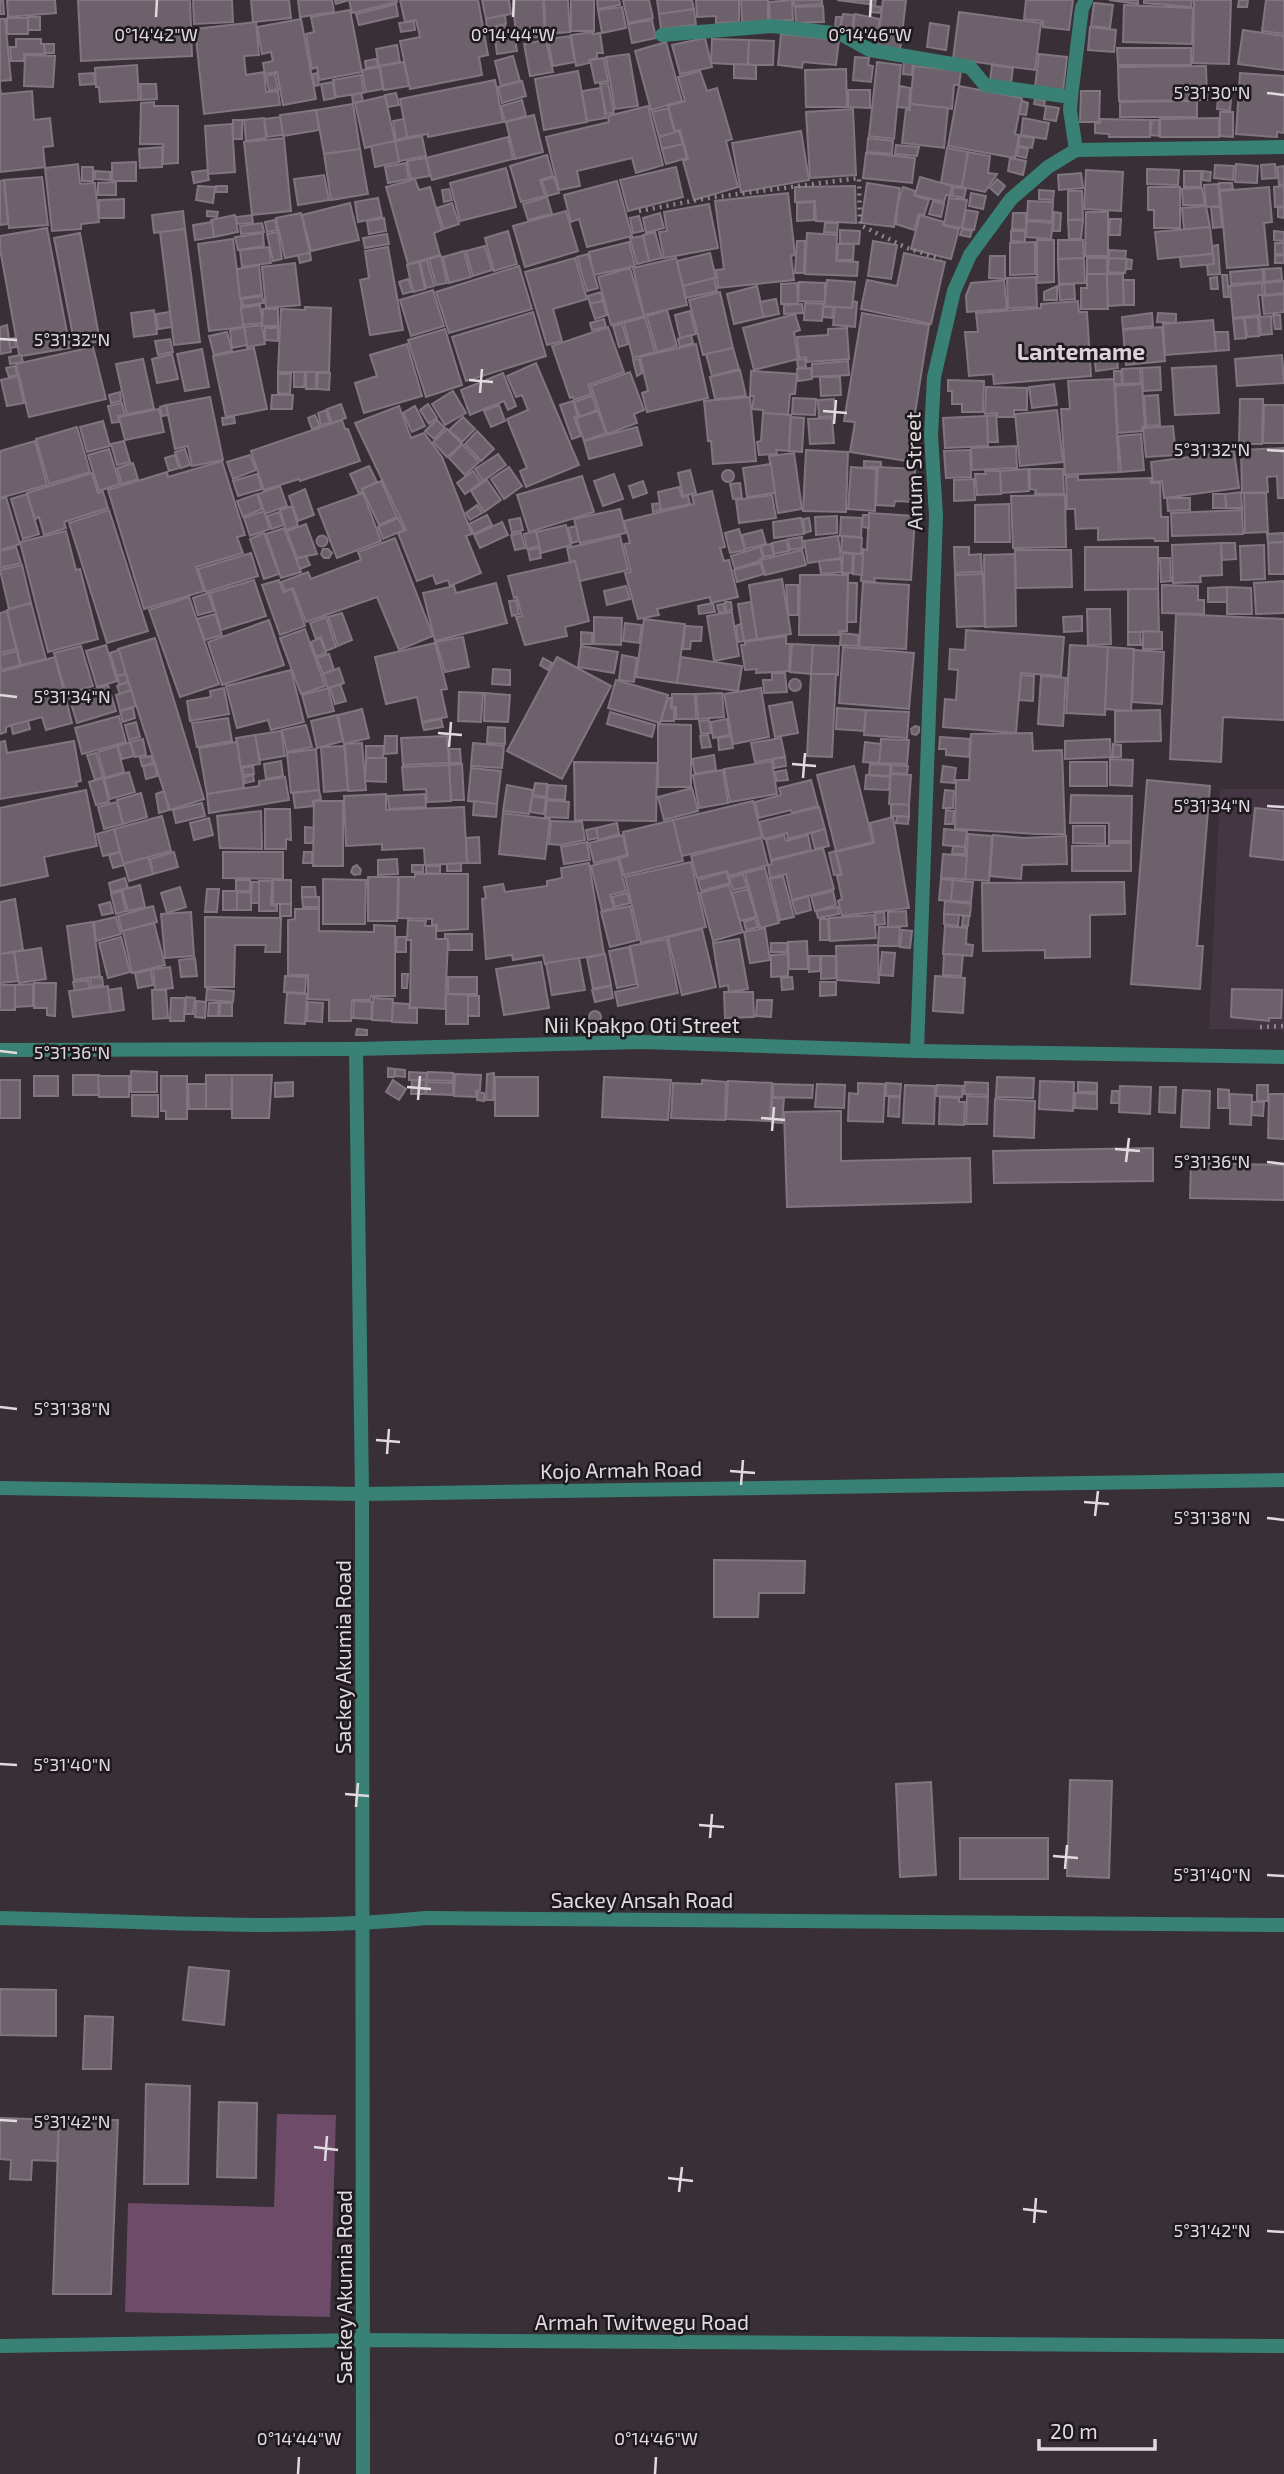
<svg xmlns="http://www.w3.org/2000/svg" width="1284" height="2474" viewBox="0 0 1284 2474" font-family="'Exo 2',sans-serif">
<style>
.built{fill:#443642}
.green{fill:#6e4b69}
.building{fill:#6d626b;stroke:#817680;stroke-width:2}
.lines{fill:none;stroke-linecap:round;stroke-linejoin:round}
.path{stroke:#8e868d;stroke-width:4.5;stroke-dasharray:2 5;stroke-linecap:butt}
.minor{stroke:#3a8175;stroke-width:14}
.tertiary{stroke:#3a8175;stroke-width:14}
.ticks{fill:none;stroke:#e1dbe0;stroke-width:2.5}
.labels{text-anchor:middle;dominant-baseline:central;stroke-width:5;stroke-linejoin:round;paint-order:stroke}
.street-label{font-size:21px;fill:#e1dbe0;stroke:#1d191c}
.neighbourhood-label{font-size:23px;font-weight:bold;fill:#dcd0da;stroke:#1d191c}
.ticks-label{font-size:18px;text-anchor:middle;fill:#e1dbe0;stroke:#1d191c;stroke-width:5;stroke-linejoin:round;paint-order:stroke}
</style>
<rect width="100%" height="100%" fill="#382f37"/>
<polygon class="built" points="1220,789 1284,789 1284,1030 1209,1029"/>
<polygon class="green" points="277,2114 336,2115 330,2317 125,2312 128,2203 274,2207"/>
<g class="building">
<polygon points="0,0 3,0 4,14 0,14"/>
<polygon points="7,0 55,0 56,13 8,17"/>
<polygon points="78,0 190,0 192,56 81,61"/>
<polygon points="193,0 232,0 233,22 194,24"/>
<polygon points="251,0 289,0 291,18 253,22"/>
<polygon points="298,0 332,0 334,12 300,17"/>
<polygon points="335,0 397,0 397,2 352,13 349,0 336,4"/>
<polygon points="400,0 478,0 488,55 479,57 482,75 410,89 400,41 420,37 416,20 405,22"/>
<polygon points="482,0 509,0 511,14 486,19"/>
<polygon points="513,0 543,0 545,37 516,38"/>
<polygon points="544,0 568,0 570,32 546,34"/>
<rect x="571" y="0" width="23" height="31"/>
<polygon points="597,0 619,0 620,5 598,9"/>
<polygon points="623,0 649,0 653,18 628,23"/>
<polygon points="657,0 692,0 694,10 659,14"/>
<polygon points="696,0 739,0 739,22 716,23 716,16 697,17"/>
<polygon points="741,0 768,0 768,21 742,22"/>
<polygon points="792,0 793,20 770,21 769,2"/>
<polygon points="794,0 822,0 822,4 794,6"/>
<polygon points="837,0 876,0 875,5"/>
<polygon points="883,0 906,0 900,51 877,48"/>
<polygon points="1026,0 1073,0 1069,30 1043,27 1043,21 1024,19"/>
<polygon points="1109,0 1138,0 1138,4"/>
<polygon points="1144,0 1192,0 1191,7 1144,3"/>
<polygon points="1194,0 1231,0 1229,64 1193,63"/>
<polygon points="1239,0 1248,0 1247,7 1238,7"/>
<polygon points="1266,0 1284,0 1284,34 1262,31"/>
<polygon points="1094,3 1113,5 1110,28 1091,26"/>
<polygon points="396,4 398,16 359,25 356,14"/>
<polygon points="1124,5 1193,8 1192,44 1123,42"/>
<polygon points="823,6 824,22 796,23 795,7"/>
<polygon points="872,6 881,7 880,13 871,12"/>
<polygon points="622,7 626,28 602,33 598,10"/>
<polygon points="694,9 696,25 661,29 659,14"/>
<polygon points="350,10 362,72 319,80 317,67 312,69 306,34 314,32 311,17"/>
<polygon points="959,12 1041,23 1035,70 953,59"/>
<polygon points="843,14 854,15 852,29 841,27"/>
<polygon points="855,14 880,19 876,39 855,35 856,29 853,28"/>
<polygon points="505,15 506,24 487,28 486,19"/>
<rect x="27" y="17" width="13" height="13"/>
<polygon points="836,17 842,17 840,27 835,27"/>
<rect x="7" y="18" width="21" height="16"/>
<polygon points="0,19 5,19 11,80 0,81 0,87"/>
<polygon points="301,19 316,99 283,105 277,72 265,74 263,63 273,61 271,52 262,54 257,27"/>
<polygon points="652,20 656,38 632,43 628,24"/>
<polygon points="414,21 415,30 401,32 399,23"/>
<polygon points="256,22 259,55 244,56 246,75 264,72 266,92 278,91 280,105 204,114 195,29"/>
<polygon points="930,23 949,26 946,50 927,47"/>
<polygon points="505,25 507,38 495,39 493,27"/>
<polygon points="1090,27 1116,30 1114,52 1088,50"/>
<polygon points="1243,30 1284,36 1284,70 1238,64"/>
<polygon points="593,32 593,34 600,33 603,53 597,53 597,58 589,60 589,63 576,66 571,35"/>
<polygon points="781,34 839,40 836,65 803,62 802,68 778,65"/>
<polygon points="570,36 575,62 553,66 548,39"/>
<polygon points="515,37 517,51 497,54 495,39"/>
<polygon points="705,38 712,67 680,74 672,45"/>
<polygon points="16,39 41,39 41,44 44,44 45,54 24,54 24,61 11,61 10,47 16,47"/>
<polygon points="712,39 749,40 748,65 711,63"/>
<polygon points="546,40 553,72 530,76 524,44"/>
<polygon points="749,40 774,41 773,65 748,65"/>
<polygon points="666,42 682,101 651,110 635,51"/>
<polygon points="44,44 54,44 54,53 45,53"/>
<polygon points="397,45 400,62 379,66 376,49"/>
<polygon points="1117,48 1191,48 1191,65 1118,65"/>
<polygon points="629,54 638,106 615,109 606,57"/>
<polygon points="1039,54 1067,57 1063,91 1035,87"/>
<polygon points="25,55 55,56 53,87 24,86"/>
<polygon points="513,56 520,81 501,86 495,61"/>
<polygon points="855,57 869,58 868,65 873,66 871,82 853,80"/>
<polygon points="604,58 608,81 595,83 590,60"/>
<polygon points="376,59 378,66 366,68 365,61"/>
<polygon points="904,60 913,61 912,75 903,74"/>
<polygon points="404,62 409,86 384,90 380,66"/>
<polygon points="877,62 901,65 894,139 869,136"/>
<polygon points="734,64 756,65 756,79 734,78"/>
<polygon points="137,65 139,100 100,102 99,87 96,87 95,68"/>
<polygon points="992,65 1013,68 1011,83 990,81"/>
<polygon points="914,66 961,71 959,85 954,85 952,109 910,104"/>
<polygon points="1206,66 1207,100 1119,101 1118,67"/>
<polygon points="379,67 383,89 366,92 362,70"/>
<polygon points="846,69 847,107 806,107 805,70"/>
<polygon points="578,71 587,122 544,130 535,79"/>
<polygon points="700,71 707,91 717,88 732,139 726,141 738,187 694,200 683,161 688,159 680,130 675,131 668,106 685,101 678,77"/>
<polygon points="94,73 95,84 80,85 79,74"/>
<polygon points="317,73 319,85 315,86 313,74"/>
<polygon points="1240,73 1284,76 1284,133 1277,132 1277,137 1236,134"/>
<polygon points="275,74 278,89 269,91 266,76"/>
<polygon points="361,75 364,93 336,97 333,80"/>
<polygon points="495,80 503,122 428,137 428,134 407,137 400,99"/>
<polygon points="522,81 526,96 502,103 498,87"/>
<polygon points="333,82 335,98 324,100 321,84"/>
<polygon points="608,83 614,113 606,114 600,84"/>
<polygon points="140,84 156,84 157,99 141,100"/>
<polygon points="900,86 910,88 909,108 897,107"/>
<polygon points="959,86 1022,98 1015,134 1019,135 1015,158 948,146"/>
<polygon points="0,87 1,94 32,91 34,120 50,118 53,146 43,147 45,167 0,172"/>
<polygon points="601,88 606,118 587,121 582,91"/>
<polygon points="848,90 870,90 870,108 848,107"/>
<polygon points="1081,91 1100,91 1099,122 1080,122"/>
<polygon points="361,93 363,101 353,103 352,95"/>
<polygon points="396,93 399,105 388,107 385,95"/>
<polygon points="385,96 395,141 365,148 355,103"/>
<polygon points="1218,98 1231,99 1230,111 1217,109"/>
<polygon points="1035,99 1045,101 1044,106 1034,104"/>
<polygon points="522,100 526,116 505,122 501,106"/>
<polygon points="1022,101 1028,103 1026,115 1019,114"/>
<polygon points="1197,101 1197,117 1120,117 1120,102"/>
<polygon points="154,102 154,106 178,106 178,163 163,164 163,144 140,144 141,103"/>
<polygon points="353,104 360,149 324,154 316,110"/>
<polygon points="910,104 948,108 944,148 902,143 906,109 910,110"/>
<polygon points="648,106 663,165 636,173 632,158 577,171 580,186 559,190 546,137 609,122 608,116"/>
<polygon points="1046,106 1059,108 1056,121 1044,119"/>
<polygon points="668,108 675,133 659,137 652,112"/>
<polygon points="853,109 856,175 810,178 806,112"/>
<polygon points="316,110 319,130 283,136 280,115"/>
<polygon points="1220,112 1233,112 1233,137 1220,136"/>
<polygon points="534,115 543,152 515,159 506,122"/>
<polygon points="280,117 283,135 267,137 264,119"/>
<polygon points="264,118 266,138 246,141 244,120"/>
<polygon points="1023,118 1049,123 1046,139 1021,135"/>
<polygon points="1219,118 1219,137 1160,137 1160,119"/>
<polygon points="404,119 407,137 396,140 393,121"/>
<polygon points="1100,119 1150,120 1150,137 1109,137 1109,134 1095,133 1095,123 1100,123"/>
<rect x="233" y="120" width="9" height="19"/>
<polygon points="1152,120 1159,120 1159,136 1150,135"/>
<polygon points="232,124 235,172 208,174 205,126"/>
<polygon points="679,131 683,144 662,149 659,137"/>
<polygon points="801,131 809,180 741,192 732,143"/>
<polygon points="422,136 426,156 399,161 395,141"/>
<polygon points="1020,136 1034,138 1032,148 1018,146"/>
<polygon points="508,137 513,159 432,180 426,158"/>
<polygon points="284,138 291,211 252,215 244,142"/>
<polygon points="868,138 893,141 892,154 867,152"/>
<polygon points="395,141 399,162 375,167 371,146"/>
<polygon points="683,144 687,158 666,164 662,149"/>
<polygon points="896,145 919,147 917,156 895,154"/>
<polygon points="162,147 162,167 140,168 139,149"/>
<polygon points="1019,147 1028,149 1026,158 1017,156"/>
<polygon points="947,148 968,152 962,187 941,183"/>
<polygon points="360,149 368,194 331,200 324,154"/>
<polygon points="968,152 990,156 988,173 997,174 985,192 962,187"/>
<polygon points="866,153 915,158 912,183 863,178"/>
<polygon points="547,155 553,176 540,180 545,196 521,202 510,166"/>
<polygon points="426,158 430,176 411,179 407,161"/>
<polygon points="1010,158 1026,161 1023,175 1008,171"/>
<polygon points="136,162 136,181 112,181 112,163"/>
<polygon points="406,163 409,179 388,183 385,167"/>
<polygon points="78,164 80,184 95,183 99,222 81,224 81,229 52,231 45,168"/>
<polygon points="1236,164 1258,166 1257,183 1235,182"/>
<polygon points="1275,164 1276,178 1262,179 1261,165"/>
<polygon points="1215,165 1234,166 1233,180 1214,178"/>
<polygon points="1284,166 1284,184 1279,185 1277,167"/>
<rect x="82" y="167" width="11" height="14"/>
<polygon points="676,167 683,197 628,211 620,180"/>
<polygon points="506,168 516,207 460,221 450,183"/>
<polygon points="1147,169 1179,170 1178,185 1147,184"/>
<polygon points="207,170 209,180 194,183 192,172"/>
<polygon points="1086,170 1123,172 1121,211 1084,209"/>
<polygon points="95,171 110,172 110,180 95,179"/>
<rect x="1184" y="171" width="17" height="16"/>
<polygon points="1203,171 1211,172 1210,181 1202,180"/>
<polygon points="1081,173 1083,188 1059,190 1058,175"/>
<polygon points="324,175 329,200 298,205 294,179"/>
<polygon points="42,177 48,225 9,228 4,180"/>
<polygon points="554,177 559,193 547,196 542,181"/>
<polygon points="920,177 952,186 950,196 946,195 944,202 915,195"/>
<polygon points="415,179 419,190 430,187 442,230 434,233 440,255 408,264 386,187"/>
<polygon points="997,179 1005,186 998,195 990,188"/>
<polygon points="4,180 8,224 0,225 0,181"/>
<polygon points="617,181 632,236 587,247 579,219 571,222 564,195"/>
<polygon points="116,182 116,195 98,195 98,183"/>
<polygon points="867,183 900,188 894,227 861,223"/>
<polygon points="1219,183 1232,183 1233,189 1219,190"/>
<polygon points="1218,184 1220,206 1206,207 1204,185"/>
<polygon points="198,186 215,187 213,203 196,200"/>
<rect x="216" y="186" width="11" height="6"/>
<polygon points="855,186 856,223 816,221 815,201 795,202 795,187"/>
<polygon points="1284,186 1284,206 1275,207 1274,187"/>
<polygon points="903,187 915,191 914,195 929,200 924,215 919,214 914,230 896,224 898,203"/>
<polygon points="953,187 966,189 964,198 952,196"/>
<polygon points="1148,187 1180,187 1180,228 1154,228 1154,210 1148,210"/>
<polygon points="1269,187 1272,222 1264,223 1268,265 1227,268 1220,191"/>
<polygon points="1202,188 1205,205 1183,205 1182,189"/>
<polygon points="449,189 452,200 444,202 442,190"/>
<polygon points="1039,190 1054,191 1053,200 1039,199"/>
<polygon points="1068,191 1082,191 1083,219 1068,220"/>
<polygon points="788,193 795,255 791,256 794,280 718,288 716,270 724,269 715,201"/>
<polygon points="971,193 986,196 983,209 969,206"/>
<polygon points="547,197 552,214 528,220 523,204"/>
<polygon points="378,198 382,217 358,222 355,202"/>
<polygon points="949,198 967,200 962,228 944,225"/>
<polygon points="124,199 124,218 99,218 99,200"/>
<polygon points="933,201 944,204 941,217 929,214"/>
<polygon points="1028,201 1053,202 1052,221 1027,220"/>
<polygon points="814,202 814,220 797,221 797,203"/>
<polygon points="350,203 359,240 311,251 302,215"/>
<polygon points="452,203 459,224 444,229 437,208"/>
<polygon points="709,204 718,248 664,258 659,232 667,231 664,212"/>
<polygon points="1206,206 1210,227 1184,229 1182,208"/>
<polygon points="1211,207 1220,207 1222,227 1213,228"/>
<polygon points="1278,207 1284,208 1284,218 1278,217"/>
<polygon points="966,210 978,212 974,230 962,228"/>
<polygon points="183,211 185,229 154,233 152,215"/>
<polygon points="207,211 218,212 217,217 207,216"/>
<polygon points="566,211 578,251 525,267 513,226"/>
<polygon points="1054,212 1061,213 1060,231 1053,231"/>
<polygon points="1086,212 1108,212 1108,256 1085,256"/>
<polygon points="301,213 310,253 285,258 276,218"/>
<polygon points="660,213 664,228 646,233 643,218"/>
<polygon points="1013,213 1026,213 1026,230 1012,229"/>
<polygon points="235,215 238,232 214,237 211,220"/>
<polygon points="252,215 253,223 237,224 236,217"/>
<polygon points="920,215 944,222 943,225 959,229 951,259 911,249"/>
<polygon points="639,216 643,231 633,233 630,218"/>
<polygon points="384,218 386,231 369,234 367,221"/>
<polygon points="1110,219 1121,219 1120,235 1109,235"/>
<polygon points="275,220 277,230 267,232 265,222"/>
<polygon points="1068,220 1083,220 1081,239 1069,239"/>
<polygon points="1027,221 1053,223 1051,239 1026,237"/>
<polygon points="212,222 214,237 195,240 193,225"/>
<polygon points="262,223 264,232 241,234 240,226"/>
<polygon points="825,223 838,223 837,233 824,232"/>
<polygon points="1210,227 1213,254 1158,259 1155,232"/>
<polygon points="47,228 70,348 22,356 19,354 0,249 0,236"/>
<polygon points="185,229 200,342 174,345 160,232"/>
<polygon points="962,229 972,231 970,237 960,235"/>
<polygon points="840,230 860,231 859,244 840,243"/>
<polygon points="508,231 517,264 494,271 485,238"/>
<polygon points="1011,231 1025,231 1025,242 1011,241"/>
<polygon points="1274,231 1284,232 1284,241 1274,240"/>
<polygon points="278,232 282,259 273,261 267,234"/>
<polygon points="655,232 662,258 649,261 643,235"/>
<polygon points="80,233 100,341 75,346 54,238"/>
<polygon points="263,233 264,246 238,250 235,237"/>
<polygon points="807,233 837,235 836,261 858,262 857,276 805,274"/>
<polygon points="387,234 389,244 365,248 363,238"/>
<polygon points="643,236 649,261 637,264 630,238"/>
<polygon points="233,239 244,327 209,331 198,244"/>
<polygon points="1037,240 1054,240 1054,282 1037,283"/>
<polygon points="1058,240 1083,240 1084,258 1058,259"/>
<polygon points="797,241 805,241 804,273 795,273"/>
<polygon points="873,241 897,245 891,279 868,276"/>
<polygon points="629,242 635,266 594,275 589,252"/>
<polygon points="1035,242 1035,274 1010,275 1010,243"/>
<rect x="1275" y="243" width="9" height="11"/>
<polygon points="838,244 854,244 853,260 837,260"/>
<polygon points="1218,245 1220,274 1208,275 1207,264 1214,264 1212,246"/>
<polygon points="485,246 492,270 473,276 466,251"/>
<polygon points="269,247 271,263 242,267 240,250"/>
<polygon points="388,247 403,330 370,335 360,280 369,278 365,251"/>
<polygon points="1109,250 1126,251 1125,259 1109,258"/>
<polygon points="464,251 471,277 449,283 443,257"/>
<polygon points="310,253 311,260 300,263 298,255"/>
<polygon points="710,253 716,278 683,286 677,261"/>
<polygon points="904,253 945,262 931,324 861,309 867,280 897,286"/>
<polygon points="588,254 598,288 587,291 577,257"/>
<polygon points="1213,254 1214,264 1181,267 1180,257"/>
<polygon points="1284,255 1284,263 1275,263 1275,256"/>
<polygon points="441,256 447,283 436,285 429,259"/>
<polygon points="990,256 1005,256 1005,279 989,278"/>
<polygon points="575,258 587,299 553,309 562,341 547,345 525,272"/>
<polygon points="676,258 687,305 644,315 633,268"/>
<polygon points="1084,258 1085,283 1059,284 1058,259"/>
<rect x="1087" y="258" width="20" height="16"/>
<polygon points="1109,258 1127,259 1125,273 1108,272"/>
<polygon points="1127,259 1132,260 1131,269 1126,269"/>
<polygon points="427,260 434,286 426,288 420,262"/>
<polygon points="419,262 425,289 413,292 407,265"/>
<polygon points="295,263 300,305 266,308 262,267"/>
<polygon points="259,265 262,295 240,298 237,269"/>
<polygon points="519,266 532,309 449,333 436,292"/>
<polygon points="630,268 644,316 611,325 598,277"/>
<polygon points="1281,268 1282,280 1265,282 1264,269"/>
<polygon points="1263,269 1263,282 1231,284 1230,272"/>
<polygon points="1087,274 1107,274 1108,309 1081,309 1081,288 1087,288"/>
<polygon points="1107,274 1123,274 1124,305 1108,306"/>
<polygon points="1222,275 1227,275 1229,297 1224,297"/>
<polygon points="1036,277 1037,307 1008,308 1007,278"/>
<polygon points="1217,277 1218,289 1211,289 1210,278"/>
<polygon points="714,278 717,291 686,298 683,286"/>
<polygon points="408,279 413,291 403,294 399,282"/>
<polygon points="827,280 855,282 852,308 824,306"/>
<polygon points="1004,280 1007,309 967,312 966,296 971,283"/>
<polygon points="1123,280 1134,280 1134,305 1124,305"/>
<polygon points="1284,281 1284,293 1265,295 1264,283"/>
<polygon points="799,282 825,283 825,302 798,301"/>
<polygon points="797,283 798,304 781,304 781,284"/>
<polygon points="1262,283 1263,295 1258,295 1260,315 1233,318 1230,286"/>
<polygon points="1074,284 1075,299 1060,300 1059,285"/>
<polygon points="757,286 764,317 734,324 727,294"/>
<polygon points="1057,286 1057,300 1044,300 1044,292"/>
<polygon points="433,290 444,326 411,336 400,300"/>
<polygon points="601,292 603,301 590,304 588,296"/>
<polygon points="720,292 733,348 703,355 689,300"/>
<polygon points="1284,294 1284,312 1264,314 1262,296"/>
<polygon points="262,296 264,303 243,306 242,299"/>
<polygon points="776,299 779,314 764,317 760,302"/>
<polygon points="603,301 607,315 595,319 590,304"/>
<polygon points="853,301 857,302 855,327 833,325 835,307 852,308"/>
<polygon points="1078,301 1079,312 1087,312 1091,376 994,384 993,374 969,376 965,332 978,332 976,313 1041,308 1041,304"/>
<polygon points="805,303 823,304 822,321 804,320"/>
<polygon points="802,304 803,313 784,314 784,305"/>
<polygon points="260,305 263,323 243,325 241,308"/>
<polygon points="305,307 331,308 329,372 278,372 281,309 305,310"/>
<polygon points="823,307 833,307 832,318 823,317"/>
<polygon points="263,309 278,309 278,326 262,326"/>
<polygon points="154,310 157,334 134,337 131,313"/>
<polygon points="667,310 677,346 657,352 647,316"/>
<polygon points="690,311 696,334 680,338 675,315"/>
<polygon points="170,312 172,327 158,329 156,314"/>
<polygon points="533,312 546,356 466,381 452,337"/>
<polygon points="862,313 929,325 915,413 919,413 916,429 912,428 907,461 850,452 855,422 844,421"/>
<polygon points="1152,313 1153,326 1123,329 1122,317"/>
<polygon points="1158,313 1176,314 1176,323 1157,322"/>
<polygon points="795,314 800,330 794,332 798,359 754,370 743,328"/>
<polygon points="1273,315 1280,315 1281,329 1275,329"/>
<polygon points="1271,316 1272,334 1261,335 1259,317"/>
<polygon points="645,317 655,352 633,358 624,323"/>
<polygon points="1258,317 1259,336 1247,337 1245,318"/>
<polygon points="1244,318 1246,338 1235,339 1233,319"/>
<polygon points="604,319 606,327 592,330 590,323"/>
<polygon points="1213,320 1216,351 1165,355 1163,324"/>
<polygon points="622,324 628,344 619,347 613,326"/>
<polygon points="7,325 11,352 0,354 0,327"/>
<polygon points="262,325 265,344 247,347 244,327"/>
<polygon points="244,327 247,345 232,348 230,330"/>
<polygon points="608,327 624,372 588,385 592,394 574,400 573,397 570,398 552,346"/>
<polygon points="1162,327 1165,361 1126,365 1123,330"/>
<polygon points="265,328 278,328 278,341 265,340"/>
<polygon points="847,328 849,359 807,362 806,357 799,358 797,337 828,335 828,329"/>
<polygon points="445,329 462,385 426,397 408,340"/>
<polygon points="227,332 232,351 214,355 209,336"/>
<polygon points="1215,332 1228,332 1229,350 1216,351"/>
<polygon points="691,335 693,343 680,347 678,339"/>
<polygon points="15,338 16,347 10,348 9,339"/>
<polygon points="170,339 173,352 158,355 155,341"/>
<polygon points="407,344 422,396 364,413 355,383 377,376 370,355"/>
<polygon points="696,344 708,398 647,412 642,393 648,391 640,357"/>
<polygon points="93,347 106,399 29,417 16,364"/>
<polygon points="254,348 267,409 226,417 213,356"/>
<polygon points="733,348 739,369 712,376 706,354"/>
<polygon points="202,349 209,387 185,391 177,354"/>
<polygon points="1116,353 1118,368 1096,371 1094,355"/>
<polygon points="172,354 178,379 157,383 152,359"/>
<polygon points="21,355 23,362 10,364 9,357"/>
<polygon points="1282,355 1284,383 1237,386 1235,359"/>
<polygon points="143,359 154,409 127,414 116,364"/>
<polygon points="639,359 642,373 637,376 633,360"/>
<polygon points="805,359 806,367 798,368 797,360"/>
<polygon points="848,361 849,375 812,377 812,364"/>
<polygon points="536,363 579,465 526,487 520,471 527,468 507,419 528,410 522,395 516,397 507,376"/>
<polygon points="15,366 17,375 9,377 6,368"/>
<polygon points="1216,366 1219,413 1175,415 1172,368"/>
<polygon points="1160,367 1161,390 1143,391 1142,368"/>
<polygon points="811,368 812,379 798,381 797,369"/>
<polygon points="1140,368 1141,383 1123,384 1122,369"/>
<polygon points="740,370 746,396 715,399 710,377"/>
<polygon points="751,371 797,374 795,394 790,394 788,415 763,413 763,410 752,409 754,396 750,396"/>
<polygon points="1114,371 1121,371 1122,384 1114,384"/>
<polygon points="294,372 305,372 304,387 294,387"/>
<rect x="306" y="372" width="10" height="17"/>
<polygon points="630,372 644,410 634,414 637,423 607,434 591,386"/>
<polygon points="318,373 330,373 329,390 317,389"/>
<polygon points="503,373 516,406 508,410 504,401 470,415 461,390"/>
<polygon points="278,374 291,374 290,394 278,393"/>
<polygon points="18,376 24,403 7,406 1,380"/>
<polygon points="820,377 840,377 841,395 821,396"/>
<polygon points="1114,379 1119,472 1065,475 1061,409 1070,409 1068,381"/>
<polygon points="948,380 984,381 983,412 962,412 962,404 952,404 952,391 948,391"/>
<polygon points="1054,384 1057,405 1032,408 1029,387"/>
<polygon points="1142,384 1145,426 1142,427 1142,431 1118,433 1115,386"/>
<polygon points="986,387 1027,388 1027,410 1014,410 1014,417 997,417 997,413 985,414"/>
<polygon points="453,391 466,413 445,425 432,404"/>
<polygon points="120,392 121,401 111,403 109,395"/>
<polygon points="272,395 293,395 292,409 271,409"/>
<polygon points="1158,395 1160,425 1146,426 1144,396"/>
<polygon points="592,396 597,410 580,417 574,402"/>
<polygon points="210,397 223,460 192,466 188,446 175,449 166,405"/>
<polygon points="750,397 756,461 713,464 711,441 708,441 704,401"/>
<polygon points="793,398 816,399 815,415 792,414"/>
<polygon points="834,399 835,416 819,417 818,400"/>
<polygon points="1240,399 1263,399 1262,444 1239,444"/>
<polygon points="573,401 578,416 574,417 581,436 572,439 560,405"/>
<polygon points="122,403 125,415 118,416 119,422 112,423 108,406"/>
<polygon points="341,404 346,418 332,423 327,409"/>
<polygon points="428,404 437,418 429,424 420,410"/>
<polygon points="166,405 168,415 162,416 160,407"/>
<polygon points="499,405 505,421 491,427 484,411"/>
<polygon points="1264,405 1284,405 1284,443 1263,443"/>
<polygon points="399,406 411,438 424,433 442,457 472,534 466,536 481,573 450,586 448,580 436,584 433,575 417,581 398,533 406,530 355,423"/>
<polygon points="415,406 425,426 412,432 403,413"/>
<polygon points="159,409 164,432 125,440 119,417"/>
<polygon points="326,410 330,423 321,425 318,413"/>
<polygon points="1057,410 1063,462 1020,466 1015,414"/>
<polygon points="598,411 606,433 584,441 576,418"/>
<polygon points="763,413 791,415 789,451 776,450 777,454 759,455 757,442 761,441"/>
<polygon points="315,415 320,426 312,429 308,418"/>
<polygon points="996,415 998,442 988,442 987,416"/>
<polygon points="987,416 988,446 945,448 943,418"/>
<polygon points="234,417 235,423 223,425 222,418"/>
<polygon points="463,417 475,429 462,442 449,430"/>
<polygon points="791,417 804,418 802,452 789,451"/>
<polygon points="832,418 834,443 810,444 808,419"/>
<polygon points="342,420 345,429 348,429 360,461 300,481 299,479 264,490 251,451"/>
<polygon points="437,420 445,428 434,439 425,431"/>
<polygon points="103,421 110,446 87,452 80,427"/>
<polygon points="1173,426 1176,455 1146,457 1143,428"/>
<polygon points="77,427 90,472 49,484 36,439"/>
<polygon points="637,427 642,445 589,459 584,441"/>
<polygon points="447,429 462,444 447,457 433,442"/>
<polygon points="477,431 494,449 481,461 465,444"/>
<polygon points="1141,434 1144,470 1121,472 1118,436"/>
<polygon points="35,441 47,485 0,498 0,451"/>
<polygon points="124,441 130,462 117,465 111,444"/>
<polygon points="462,444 479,462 465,475 449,458"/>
<polygon points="1016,446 1017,468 972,470 971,448"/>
<polygon points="1284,448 1284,498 1278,498 1277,476 1267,477 1268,492 1242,493 1241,450"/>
<polygon points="109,449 120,484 99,491 88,455"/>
<polygon points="185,449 190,465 181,468 175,452"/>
<polygon points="806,450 848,452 846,512 803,511"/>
<polygon points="970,450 971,477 946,478 944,451"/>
<polygon points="1234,451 1239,488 1164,498 1162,481 1153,482 1151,462"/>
<polygon points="794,453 802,509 778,513 769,456"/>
<polygon points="498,454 506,465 483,481 475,469"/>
<polygon points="175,455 179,468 169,471 165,458"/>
<polygon points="250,455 256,470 233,479 227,462"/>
<polygon points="222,461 245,535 237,537 243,553 196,567 204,591 144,609 108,490 167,472 168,477"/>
<polygon points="864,461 881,462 881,467 864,467"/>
<polygon points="133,463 138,479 122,484 117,468"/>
<polygon points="771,464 775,493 747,497 743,468"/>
<polygon points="369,466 377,482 362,489 363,492 359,494 350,474"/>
<polygon points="509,467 522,486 504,499 491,479"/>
<polygon points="851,467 876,469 875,511 848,509"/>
<polygon points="878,467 915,469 914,502 895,501 894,506 876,505"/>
<polygon points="1028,469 1029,491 1001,493 1000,471"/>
<polygon points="1030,469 1063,469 1064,494 1035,494 1036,490 1030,489"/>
<polygon points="690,470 696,493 683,496 678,473"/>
<circle cx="728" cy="476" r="6"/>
<polygon points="473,471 481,482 465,494 457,483"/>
<polygon points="985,471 1000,471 1001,494 977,495 975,474 986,474"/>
<polygon points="92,473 98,493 103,492 108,508 64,522 66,528 44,535 39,517 35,519 27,493"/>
<polygon points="257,474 262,489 238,496 233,481"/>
<polygon points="614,474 623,499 603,506 594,481"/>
<polygon points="582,476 594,512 529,532 517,495"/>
<polygon points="1078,476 1078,480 1151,478 1151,483 1160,483 1161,517 1168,517 1168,541 1155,541 1154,538 1098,540 1098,528 1076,529 1075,509 1067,509 1066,477"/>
<polygon points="974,479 975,500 954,501 954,480"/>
<polygon points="487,480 501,500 484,512 471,491"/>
<polygon points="381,481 397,517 379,525 362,489"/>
<polygon points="643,481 647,493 633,498 629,486"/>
<polygon points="740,483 742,498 733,499 730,484"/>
<polygon points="280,486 287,506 265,514 258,494"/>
<polygon points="679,487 682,497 688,496 690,504 661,510 658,492"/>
<polygon points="305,489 314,515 298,521 289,496"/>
<polygon points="712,491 725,547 720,548 724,561 729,560 738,597 711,603 710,597 657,609 659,615 638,619 625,573 631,572 624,544 630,543 624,521 694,504 692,496"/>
<polygon points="1241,492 1242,508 1226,508 1225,494"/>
<polygon points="363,493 381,541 337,558 318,509"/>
<polygon points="1244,493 1266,493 1268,532 1245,533"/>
<polygon points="27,494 39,534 23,539 11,499"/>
<polygon points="257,494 262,509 243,517 237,501"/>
<polygon points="1213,494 1225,494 1226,508 1213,508"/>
<polygon points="772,495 776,518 739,523 736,500"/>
<polygon points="1065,495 1066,547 1013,548 1011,496"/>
<polygon points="6,497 20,544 0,550 0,499"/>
<polygon points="1167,498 1190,498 1190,510 1168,511"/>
<polygon points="660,503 661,510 653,512 652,504"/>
<polygon points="1009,504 1010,542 975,542 975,505"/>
<polygon points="477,505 482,513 470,520 466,513"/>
<polygon points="292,506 298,526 286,530 280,510"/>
<polygon points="620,509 626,533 580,543 574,519"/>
<polygon points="109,510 148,631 107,643 69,523"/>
<polygon points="1242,510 1243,534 1172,536 1171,513"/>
<polygon points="264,511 270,529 250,536 244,518"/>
<polygon points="279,512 284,525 272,529 267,516"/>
<polygon points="869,513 915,516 911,580 874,578 875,582 861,581 863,549 867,550"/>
<polygon points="487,515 492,525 474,534 469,524"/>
<polygon points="863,515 869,515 869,528 862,527"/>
<polygon points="837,516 837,533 816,535 815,517"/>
<polygon points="841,517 862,518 861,537 840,536"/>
<polygon points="398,518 404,530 383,539 378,527"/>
<polygon points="520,518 523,530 512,533 509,520"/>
<polygon points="801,518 804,534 774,538 773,522"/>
<polygon points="809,518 811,531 805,533 803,519"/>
<polygon points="502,522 508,535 480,548 474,535"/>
<polygon points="306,524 317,554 297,558 287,531"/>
<polygon points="566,525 571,545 541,553 536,532"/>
<polygon points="576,526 579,541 572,543 568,528"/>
<polygon points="284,528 301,572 281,578 266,534"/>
<polygon points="739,529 745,550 730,553 725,533"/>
<polygon points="762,530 766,544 745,549 742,535"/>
<polygon points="66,531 76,570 80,569 98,639 48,652 20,542"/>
<polygon points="536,531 539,546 527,549 524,534"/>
<polygon points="264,533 279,574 264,579 250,539"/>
<polygon points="521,533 525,548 515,550 511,535"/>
<polygon points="1284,533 1284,542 1268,543 1267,534"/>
<circle cx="322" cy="541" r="5.5"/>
<polygon points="620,536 628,570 580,581 575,561 570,562 567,548"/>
<polygon points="838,536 841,558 808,563 804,541"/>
<polygon points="842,536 862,538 861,554 841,552"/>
<polygon points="802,537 803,548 790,550 788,539"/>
<polygon points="395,538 433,636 399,650 377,597 306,622 293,588 285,591 281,582 308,572 311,579 361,560 358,552"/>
<polygon points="786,540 789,551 774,554 772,543"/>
<polygon points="1284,542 1284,574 1269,574 1268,543"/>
<polygon points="1221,543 1235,543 1236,559 1222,560"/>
<polygon points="1221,543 1222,575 1200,576 1201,582 1173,583 1172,545"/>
<polygon points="771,544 774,555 764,557 761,546"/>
<polygon points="1264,545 1265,579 1241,580 1240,546"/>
<polygon points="16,547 21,563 0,568 0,551"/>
<polygon points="760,547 763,558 760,559 760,561 735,569 731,556"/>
<polygon points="954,547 969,547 969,555 981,554 982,572 955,573"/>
<polygon points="1085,547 1158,547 1158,589 1085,590"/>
<polygon points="539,548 541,558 530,560 528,550"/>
<polygon points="323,549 328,549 332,553 329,558 324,558 321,554"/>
<polygon points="802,550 806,565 765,575 761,560"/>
<polygon points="1015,550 1071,550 1072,587 1016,588"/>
<polygon points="251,553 258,576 206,592 198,569"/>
<polygon points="843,553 853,554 852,573 842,573"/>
<polygon points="854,554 863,554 862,575 853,574"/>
<polygon points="1015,554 1016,626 985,627 984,555"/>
<polygon points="306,556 310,565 300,569 296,559"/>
<polygon points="1160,558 1170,558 1171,581 1161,582"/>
<polygon points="841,559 842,572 821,574 819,561"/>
<polygon points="575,561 589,621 565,627 567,636 525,645 516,617 522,616 517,597 514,598 508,576"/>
<polygon points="760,563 764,574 737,582 734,570"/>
<polygon points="22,565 31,603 9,609 0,570"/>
<polygon points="983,574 985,626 957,627 955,575"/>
<polygon points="800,575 848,575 847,631 839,631 839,635 799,635"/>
<polygon points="782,579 791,634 757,639 749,585"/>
<polygon points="254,580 266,616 221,630 210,593"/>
<polygon points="279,580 283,592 292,589 305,626 280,635 262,585"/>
<polygon points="1284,581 1284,613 1256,614 1254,583"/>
<polygon points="863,582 909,585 906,649 859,647"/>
<polygon points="496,583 507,623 435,641 423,593 454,586 456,593"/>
<polygon points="848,583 857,583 856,622 847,622"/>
<polygon points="786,585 798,585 798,615 788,615"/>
<polygon points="1162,585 1198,586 1198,600 1204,600 1204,614 1162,613"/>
<polygon points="626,586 630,599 607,605 604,591"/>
<polygon points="1227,587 1228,602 1208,602 1208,588"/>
<polygon points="1227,587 1251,588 1252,614 1227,614"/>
<polygon points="1128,589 1158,589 1159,632 1128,632"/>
<polygon points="208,593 214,611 198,615 193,598"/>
<polygon points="189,597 219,684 180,697 149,610"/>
<polygon points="516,600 519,614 512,616 509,601"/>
<polygon points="725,602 731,602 732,610 726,611"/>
<polygon points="751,602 757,639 744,641 738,604"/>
<polygon points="31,603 46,659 21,665 7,610"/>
<polygon points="713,603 715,612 699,614 698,606"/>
<polygon points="723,604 725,611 719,613 717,605"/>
<polygon points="1087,609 1110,609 1111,644 1088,645"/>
<polygon points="7,611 16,649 0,653 0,613"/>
<polygon points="732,612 739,656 714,661 707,616"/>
<polygon points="342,613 352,640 338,646 328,617"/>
<polygon points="215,614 222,635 205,640 197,619"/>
<polygon points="1176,614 1284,619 1284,720 1223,717 1221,762 1170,759"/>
<polygon points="1082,616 1082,631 1064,632 1063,617"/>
<polygon points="326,617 336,647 326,651 321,637 316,639 310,623"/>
<polygon points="594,617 622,618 621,645 594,644"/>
<polygon points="644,619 685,624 677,683 636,677"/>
<polygon points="269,620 284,665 222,685 208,642"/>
<polygon points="625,623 642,625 639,643 623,641"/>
<polygon points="741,624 744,641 738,642 736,626"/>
<polygon points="685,626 702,627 701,641 691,641 690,649 683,649"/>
<polygon points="305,629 325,686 301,694 280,638"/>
<polygon points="966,630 1064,637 1061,676 1021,673 1016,733 943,727 945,699 956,700 958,670 949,669 950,649 965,650"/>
<polygon points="1143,631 1162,632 1162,649 1143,649"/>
<polygon points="581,632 592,633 592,644 581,644"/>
<polygon points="1128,632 1140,632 1141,645 1128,645"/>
<polygon points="841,633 858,635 858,646 840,645"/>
<polygon points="786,636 786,644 790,644 789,671 756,673 757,669 745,670 741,645 745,645 745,642"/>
<polygon points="463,637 469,667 445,672 436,642"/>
<polygon points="155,638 204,799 170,810 118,649"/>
<polygon points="320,638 326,653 316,657 311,642"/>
<polygon points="435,643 447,689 441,690 447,717 422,722 417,697 386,704 375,657"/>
<polygon points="792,644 813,645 811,674 790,672"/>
<polygon points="106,645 117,681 97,687 86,651"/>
<polygon points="813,645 839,646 838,675 811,674"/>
<polygon points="1070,645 1108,647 1105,715 1066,713"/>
<polygon points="81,646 93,686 66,694 54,653"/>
<polygon points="581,646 618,652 614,673 578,667"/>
<polygon points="843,647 914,653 909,709 839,703"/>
<polygon points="1108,647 1134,649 1131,711 1105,709"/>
<polygon points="119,650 126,674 117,676 110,653"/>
<polygon points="1134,650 1164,652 1162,704 1132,702"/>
<polygon points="17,651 20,665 1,670 0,655"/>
<polygon points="329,654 334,670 323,674 317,658"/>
<polygon points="622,655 637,658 634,682 619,680"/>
<polygon points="55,657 72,723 46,730 42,717 6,727 6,732 0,734 0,672"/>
<polygon points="557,657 611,686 562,779 507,751"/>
<polygon points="681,657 742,666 738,691 677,683"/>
<polygon points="543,658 552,663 548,670 540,665"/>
<polygon points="339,668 344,683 328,688 323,674"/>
<polygon points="493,669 510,670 510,685 492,684"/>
<polygon points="291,670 304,722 271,730 268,720 237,728 226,686"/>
<polygon points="772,673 785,673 787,692 764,693 763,680 772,680"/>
<polygon points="126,674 128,682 119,685 117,676"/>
<polygon points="811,674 836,674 832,757 807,756"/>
<polygon points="1021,675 1034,676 1033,701 1019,700"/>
<polygon points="1041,676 1066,678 1063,726 1038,724"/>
<circle cx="795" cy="685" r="6"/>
<polygon points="616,680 668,695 660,723 608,708"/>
<polygon points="128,682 131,690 120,694 117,686"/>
<polygon points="340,684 346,701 335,704 330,688"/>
<polygon points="108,685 116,711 77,723 69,697"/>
<polygon points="224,688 229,714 190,721 187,701 211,697 210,691"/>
<polygon points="328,688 334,711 308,717 302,695"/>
<polygon points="761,688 769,737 733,744 724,694"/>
<polygon points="131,690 136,706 120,711 116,695"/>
<polygon points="459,692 483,693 481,722 458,721"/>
<polygon points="485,693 510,695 508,722 484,721"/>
<polygon points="722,693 724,717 698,719 696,694"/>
<polygon points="672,694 695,694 696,719 676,719 676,707 672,707"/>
<polygon points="668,698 671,698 671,708 674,708 674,721 661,721"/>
<polygon points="792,702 798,733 775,737 769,706"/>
<polygon points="133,708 135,718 123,722 120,711"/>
<polygon points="837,708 866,710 864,731 836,729"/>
<polygon points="362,709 369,738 344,744 338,715"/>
<polygon points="866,710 909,712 907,738 864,735"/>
<polygon points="1160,710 1161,741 1115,742 1115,711"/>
<polygon points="610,712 655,725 652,737 607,724"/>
<polygon points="337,715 343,741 317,748 311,721"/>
<polygon points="119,716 126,742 82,754 75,728"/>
<polygon points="228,718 232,741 197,747 192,723"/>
<polygon points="441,719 443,727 424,730 422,723"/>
<polygon points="727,719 730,735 713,738 711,722"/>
<polygon points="709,720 711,733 701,734 699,721"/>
<polygon points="28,721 30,729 13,734 11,725"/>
<polygon points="136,722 140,737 129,740 125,725"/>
<polygon points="658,724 691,725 691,787 658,787"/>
<polygon points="306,725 312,747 287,752 282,730"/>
<polygon points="915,726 919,727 919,732 916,735 912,734 911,729"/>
<polygon points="488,727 505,728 505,744 487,743"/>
<polygon points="281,731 285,756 260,760 255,735"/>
<polygon points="1032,733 1033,751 1062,750 1065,834 1037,834 955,829 956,780 969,780 971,734"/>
<polygon points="255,735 260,764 240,767 236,738"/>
<polygon points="708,735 711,747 702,748 700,736"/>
<polygon points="385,736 397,736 397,753 384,754"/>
<polygon points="447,736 449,763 403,765 401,738"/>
<polygon points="731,736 733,748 719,750 718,738"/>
<polygon points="940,737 970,739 969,757 946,755 946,749 939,749"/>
<polygon points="781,738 785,757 755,762 751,743"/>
<polygon points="143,739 146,755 135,757 130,742"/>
<polygon points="881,739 909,740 907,764 879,763"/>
<polygon points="1110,739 1111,757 1065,759 1065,741"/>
<polygon points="5,741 7,753 74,741 81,781 76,782 77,786 0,799 0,742"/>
<polygon points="130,742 134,756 122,759 118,746"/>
<polygon points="237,742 244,788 207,794 199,748"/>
<polygon points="865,742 881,744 879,763 863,762"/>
<polygon points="362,743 366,790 348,791 345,744"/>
<polygon points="473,743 504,746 502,768 471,766"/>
<polygon points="1113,744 1121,745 1121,757 1113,757"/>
<polygon points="117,746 124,772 105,778 98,752"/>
<polygon points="344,746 348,790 324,792 321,747"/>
<polygon points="366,746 384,746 383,759 366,758"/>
<polygon points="316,749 319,790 291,793 287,753"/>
<polygon points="449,749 460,749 461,763 450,763"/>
<polygon points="96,753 103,777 95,780 87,755"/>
<polygon points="714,755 716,770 695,774 692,759"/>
<polygon points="151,756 153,763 142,766 140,758"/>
<polygon points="785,757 786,766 774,768 773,759"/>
<polygon points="366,758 386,758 386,782 365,781"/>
<polygon points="1110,759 1133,760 1132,786 1110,785"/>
<polygon points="281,761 283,776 266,779 264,764"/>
<polygon points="772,761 777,794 730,802 724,769"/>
<polygon points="574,762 657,763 656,821 575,820"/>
<rect x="1070" y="762" width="37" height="24"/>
<polygon points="155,764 157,776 146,779 143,766"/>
<polygon points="462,764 464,800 451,800 449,765"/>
<polygon points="870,764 890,765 890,776 869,775"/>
<polygon points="449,765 451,801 427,802 426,789 404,790 402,767"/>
<polygon points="892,765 908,766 907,774 891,773"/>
<polygon points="253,766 254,774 244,775 242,768"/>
<polygon points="854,766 873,842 836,851 817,775"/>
<polygon points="943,766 956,768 954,783 941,782"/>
<polygon points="471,768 501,771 497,804 468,801"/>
<polygon points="723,770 728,803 699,808 693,775"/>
<polygon points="786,770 788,780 777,781 775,772"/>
<polygon points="129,772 135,792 110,799 104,779"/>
<polygon points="891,774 911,775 909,805 889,804"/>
<polygon points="253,775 254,781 245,783 244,777"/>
<polygon points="866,775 890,777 889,790 865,789"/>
<polygon points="285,777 289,800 209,813 207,794 259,786 259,781"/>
<polygon points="103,778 109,802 96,805 89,782"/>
<polygon points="811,780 818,806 792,813 791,810 759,818 755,802 781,795 779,788"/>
<polygon points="1147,780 1210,786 1197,946 1203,946 1200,989 1131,984"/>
<polygon points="535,783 547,784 546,797 533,795"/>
<polygon points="507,785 533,790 529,814 503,811"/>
<polygon points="548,785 566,786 565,800 547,799"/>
<polygon points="692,788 698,811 664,820 658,797"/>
<polygon points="86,790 97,846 44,857 48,876 0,886 0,808"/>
<polygon points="319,790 321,799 313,801 313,806 295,808 293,793"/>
<polygon points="945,790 954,791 953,808 943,808"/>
<polygon points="164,791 169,810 159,813 156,794"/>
<polygon points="141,793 147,817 123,824 117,800"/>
<polygon points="386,794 386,810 464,807 467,863 425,865 424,848 382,850 382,844 346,846 344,796"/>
<polygon points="425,794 426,807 389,809 388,796"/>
<polygon points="1071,795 1132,796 1131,841 1109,841 1109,823 1070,823"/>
<polygon points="532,797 546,798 544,814 530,812"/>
<polygon points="547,800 569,802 568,818 545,817"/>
<polygon points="314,801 343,801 343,866 313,866"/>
<polygon points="474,801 497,804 496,817 473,815"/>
<polygon points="753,801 762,837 682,856 673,820"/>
<polygon points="117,802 123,824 104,829 98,807"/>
<polygon points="202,803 205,816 176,823 173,810"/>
<polygon points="891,804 909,805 909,817 891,816"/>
<polygon points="819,807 825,829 788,839 787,833 764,839 759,822"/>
<polygon points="1255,808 1284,811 1284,860 1250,856"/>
<polygon points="265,809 290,809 291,840 286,839 286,849 265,849"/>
<polygon points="946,810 954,811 953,824 945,824"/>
<polygon points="261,811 262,849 220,848 217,816"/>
<polygon points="503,813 550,819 545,859 499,854"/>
<polygon points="162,816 171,851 123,864 114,829"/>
<polygon points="897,816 909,817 908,824 896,823"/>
<polygon points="893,817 909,908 842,916 838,901 842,899 837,876 842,875 836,852 874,843 870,823"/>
<polygon points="209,818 213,835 194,840 190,823"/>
<polygon points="673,820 683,861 624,875 619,858 628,856 623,832"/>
<polygon points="551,821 582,822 585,840 561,845 549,844"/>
<polygon points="617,823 619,834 598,840 596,828"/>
<polygon points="1073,826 1105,826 1105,844 1073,843"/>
<polygon points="305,827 314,828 313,843 305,843"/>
<polygon points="596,828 598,838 588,840 586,830"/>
<polygon points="114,829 120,852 103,856 97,834"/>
<polygon points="825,829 829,846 815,849 811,833"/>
<polygon points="944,829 967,831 965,847 943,845"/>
<polygon points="968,834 992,836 989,881 965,879"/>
<polygon points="623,835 627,855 594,863 589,843"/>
<polygon points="784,835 786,841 808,835 811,850 771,860 766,840"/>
<polygon points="993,835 1024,838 1066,836 1067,864 1022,865 1021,879 990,876"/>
<polygon points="479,837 480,863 467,863 466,838"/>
<polygon points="761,838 768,865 729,876 727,871 697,878 691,856"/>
<polygon points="587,842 590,860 564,864 561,847"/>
<polygon points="1109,843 1131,843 1131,871 1072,871 1072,846 1109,846"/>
<polygon points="953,846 965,847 965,854 952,854"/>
<polygon points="823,848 834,889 792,900 786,874 770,878 768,865 772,864 771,861"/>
<polygon points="835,851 841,874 834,875 829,853"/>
<polygon points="120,852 124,865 113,868 109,855"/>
<polygon points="174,852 178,867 153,874 150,859"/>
<polygon points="223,852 283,852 283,879 223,878"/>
<polygon points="304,852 312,852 312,863 303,863"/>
<polygon points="943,854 967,856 965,879 941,878"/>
<polygon points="148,857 153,874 129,881 124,864"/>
<polygon points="397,859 398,874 378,875 378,860"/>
<polygon points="618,859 626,891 610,895 614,908 602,911 591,866"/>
<polygon points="691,862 706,927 641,943 625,877"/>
<polygon points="461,863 461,871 447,871 447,864"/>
<polygon points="589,863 604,954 545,964 543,955 513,960 512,955 486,959 482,899 486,898 484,887 503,884 505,892 547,886 547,881 562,878 561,868"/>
<polygon points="357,865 361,870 360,874 354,875 351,872 353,867"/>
<rect x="412" y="865" width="11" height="7"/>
<polygon points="426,866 440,866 440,874 426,873"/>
<polygon points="765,868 779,923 760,928 745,873"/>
<polygon points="726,872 730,883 701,891 698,880"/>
<polygon points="415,874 468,874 468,929 437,931 437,925 432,925 432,919 398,918 399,877 415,877"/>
<polygon points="743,874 747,887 733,890 729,878"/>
<polygon points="783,876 794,917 780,920 770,879"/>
<polygon points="368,877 398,877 397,921 368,921"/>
<polygon points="125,878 128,888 111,892 109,883"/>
<polygon points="323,879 366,880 365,924 323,924"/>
<polygon points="941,879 953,880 951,901 939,900"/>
<rect x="236" y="880" width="14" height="11"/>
<rect x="273" y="880" width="18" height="24"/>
<polygon points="953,880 973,882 971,902 951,901"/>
<polygon points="259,881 272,881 271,905 277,906 277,911 259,911"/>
<polygon points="252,882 259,882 259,903 251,903"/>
<polygon points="1124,882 1125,914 1090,915 1090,957 1045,958 1045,950 983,951 982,883"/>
<polygon points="140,885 145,907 128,911 122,890"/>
<polygon points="729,885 743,932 713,941 700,893"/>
<polygon points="180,887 186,907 167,913 161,893"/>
<polygon points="302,887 315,887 316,898 302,898"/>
<polygon points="207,889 219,889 217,912 205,912"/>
<polygon points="748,889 756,917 740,921 732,893"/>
<polygon points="121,891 126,911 116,914 111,894"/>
<rect x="223" y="891" width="14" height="19"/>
<polygon points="833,891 836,905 815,911 811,896"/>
<polygon points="237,892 251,893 251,910 237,910"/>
<polygon points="627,893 630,903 615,907 612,897"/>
<polygon points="808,896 811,910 796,914 792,901"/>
<polygon points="302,897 319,897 319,907 303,907"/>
<polygon points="15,899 23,950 0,954 0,902"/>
<polygon points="945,901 971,904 970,916 944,914"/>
<polygon points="110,902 113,913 102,915 99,905"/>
<rect x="280" y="904" width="11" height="12"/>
<polygon points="153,906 157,922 122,931 118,916"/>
<polygon points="630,906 638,940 610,947 601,912"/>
<polygon points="838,907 839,914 818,918 816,911"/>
<polygon points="295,909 319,909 319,931 374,932 374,925 395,926 395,996 371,996 370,1000 352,1000 351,1021 329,1021 329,1000 308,999 308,975 288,975 288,920 295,919"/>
<polygon points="906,911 907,926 888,927 888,912"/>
<polygon points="191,912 194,956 165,958 161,914"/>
<polygon points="884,912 885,924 876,925 875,913"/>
<polygon points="944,914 959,915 958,926 944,924"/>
<polygon points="874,915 876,938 830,941 829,918"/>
<polygon points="963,916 969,916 968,926 962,926"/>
<polygon points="116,917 121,934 96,941 94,922"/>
<polygon points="205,917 281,918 280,952 265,952 266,945 235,945 234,987 205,987"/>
<polygon points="755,918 758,927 746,930 744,922"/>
<polygon points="820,919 828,919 829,940 820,940"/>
<polygon points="408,920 426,921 425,926 436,926 436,939 448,939 445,1009 410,1007 411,940 407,940"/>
<polygon points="93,922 100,976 74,980 67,926"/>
<polygon points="154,923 165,965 132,973 123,931"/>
<polygon points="945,926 967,928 966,944 973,945 972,956 943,954"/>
<polygon points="879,927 900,927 899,946 878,946"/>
<polygon points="765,928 770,960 750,963 744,932"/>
<polygon points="702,929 716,987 682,995 668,937"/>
<polygon points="902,930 912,931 910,948 900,947"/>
<polygon points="445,934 472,934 472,950 449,950 448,939 445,938"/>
<polygon points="121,937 130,972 108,978 99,943"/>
<polygon points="397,937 406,937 406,952 396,952"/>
<polygon points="667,939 678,993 618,1006 615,992 638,987 630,946"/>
<polygon points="739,939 748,989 729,992 728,985 720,987 713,943"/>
<polygon points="807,941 808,969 789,969 788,942"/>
<rect x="771" y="943" width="16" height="9"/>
<polygon points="878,945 879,983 837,980 836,946"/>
<polygon points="629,947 637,984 617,988 609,951"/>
<polygon points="41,948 46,979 19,983 14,952"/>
<polygon points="14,952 18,981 0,983 0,954"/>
<polygon points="882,952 895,953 893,976 880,975"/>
<polygon points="605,954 611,985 593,989 587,958"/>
<polygon points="788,954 788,976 771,977 771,955"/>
<polygon points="944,954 963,955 961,976 943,975"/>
<polygon points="809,956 820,956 820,971 809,972"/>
<polygon points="821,956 836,956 836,978 821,979"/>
<polygon points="195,958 197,976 181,977 179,960"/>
<polygon points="579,958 585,990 552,995 546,963"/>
<polygon points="541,962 549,1008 504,1015 496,969"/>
<polygon points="170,967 173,988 155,990 153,969"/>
<polygon points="151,970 153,985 138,988 135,973"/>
<polygon points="402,974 408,974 407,988 402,988"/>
<polygon points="285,976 306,977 305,993 284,992"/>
<polygon points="935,976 965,978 963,1013 933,1011"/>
<polygon points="102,977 103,985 91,987 90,978"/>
<rect x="448" y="977" width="29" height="17"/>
<polygon points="792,977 793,989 782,990 781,978"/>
<polygon points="88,980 89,989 75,991 73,982"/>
<polygon points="820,982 836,982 836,995 820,996"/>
<polygon points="34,983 56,983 55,1016 47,1015 47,1008 34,1008"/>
<polygon points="33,984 33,1006 15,1007 15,985"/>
<rect x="0" y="985" width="15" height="25"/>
<polygon points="108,986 111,1012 73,1017 69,991"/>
<polygon points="611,986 613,998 595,1002 592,990"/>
<polygon points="121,988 124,1010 111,1012 108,990"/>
<polygon points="207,989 234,991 233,1002 206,1000"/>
<polygon points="1232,989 1282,990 1281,1018 1269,1018 1269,1021 1231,1017"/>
<polygon points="152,990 166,990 168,1018 153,1019"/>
<polygon points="724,992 753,992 754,1017 725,1018"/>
<polygon points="287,993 307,994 305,1024 285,1023"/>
<polygon points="446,994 468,995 468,1024 446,1024"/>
<rect x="468" y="996" width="11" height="20"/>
<polygon points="186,997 195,998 193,1014 185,1014"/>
<polygon points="171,998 185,998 184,1021 170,1021"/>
<polygon points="373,998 393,999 392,1021 372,1020"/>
<polygon points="757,1000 772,1000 771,1017 756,1016"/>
<polygon points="196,1001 206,1002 205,1018 195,1017"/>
<polygon points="354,1001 372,1002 371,1019 353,1018"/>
<polygon points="308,1002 323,1003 322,1022 307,1021"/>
<polygon points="209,1003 219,1003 218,1016 208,1016"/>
<rect x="220" y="1003" width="12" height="13"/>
<polygon points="393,1003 409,1004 409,1008 417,1008 417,1023 392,1022"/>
<circle cx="595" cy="1017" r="6"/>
<polygon points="357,1029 367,1030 367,1035 356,1035"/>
<polygon points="388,1068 395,1069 394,1077 388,1077"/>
<polygon points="395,1069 405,1070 405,1077 395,1076"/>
<polygon points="131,1071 157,1072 157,1092 131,1092"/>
<polygon points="409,1072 427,1073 426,1080 409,1080"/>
<polygon points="428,1072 453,1073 453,1081 427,1080"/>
<polygon points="494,1073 493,1100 486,1100 487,1074"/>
<polygon points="455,1074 481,1075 480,1090 476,1091 476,1097 454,1096"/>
<rect x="73" y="1075" width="26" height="20"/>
<polygon points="206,1075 232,1075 231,1109 206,1109"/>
<polygon points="232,1075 272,1075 269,1118 232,1118"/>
<rect x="34" y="1076" width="24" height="20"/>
<polygon points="98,1076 129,1076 129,1097 99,1097"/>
<polygon points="161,1076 187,1076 187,1119 166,1119 166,1111 161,1111"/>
<rect x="495" y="1077" width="43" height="39"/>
<polygon points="604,1077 671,1080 668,1120 602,1117"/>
<polygon points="997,1077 1034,1078 1033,1098 996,1097"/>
<rect x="0" y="1080" width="20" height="38"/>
<polygon points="393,1080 406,1089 399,1100 386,1092"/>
<polygon points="412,1080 426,1080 425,1094 411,1094"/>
<polygon points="702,1080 726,1082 725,1120 671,1118 673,1083 702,1084"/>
<polygon points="728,1081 772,1083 770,1121 726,1119"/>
<polygon points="1040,1081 1074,1082 1073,1111 1039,1109"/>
<polygon points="293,1082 293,1096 275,1097 275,1083"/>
<polygon points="427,1082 453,1083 453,1095 426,1094"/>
<polygon points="965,1082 988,1083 988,1095 964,1094"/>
<polygon points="1078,1082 1097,1083 1097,1092 1078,1092"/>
<polygon points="858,1083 885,1084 883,1122 848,1121 849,1093 858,1094"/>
<polygon points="886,1083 901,1084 900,1096 886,1096"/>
<polygon points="188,1084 206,1084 206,1109 189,1109"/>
<polygon points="773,1084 813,1085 812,1098 773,1097"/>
<polygon points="817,1084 845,1085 844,1108 815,1107"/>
<polygon points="905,1085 935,1086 934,1124 903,1123"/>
<polygon points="937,1085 963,1086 962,1097 936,1096"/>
<rect x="1257" y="1085" width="11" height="16"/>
<polygon points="1120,1086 1151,1087 1150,1114 1119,1112"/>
<polygon points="1160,1087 1176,1087 1175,1113 1159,1112"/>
<polygon points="1218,1089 1229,1090 1229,1108 1218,1108"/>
<polygon points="1183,1090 1210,1091 1209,1128 1181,1127"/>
<polygon points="1112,1091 1119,1091 1119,1103 1111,1103"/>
<polygon points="478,1092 484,1093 484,1101 477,1100"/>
<polygon points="1075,1093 1097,1094 1097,1109 1075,1108"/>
<polygon points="1230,1094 1252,1095 1251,1125 1230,1124"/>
<polygon points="1269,1094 1284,1094 1284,1139 1268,1138"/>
<polygon points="132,1095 158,1095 158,1117 132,1116"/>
<polygon points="967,1096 988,1097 987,1124 966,1124"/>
<polygon points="889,1097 900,1097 899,1117 888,1116"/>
<polygon points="940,1097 959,1098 959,1102 965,1102 964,1125 939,1124"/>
<polygon points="772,1098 784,1098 782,1123 772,1122"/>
<polygon points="995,1099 1035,1101 1034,1138 994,1136"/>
<polygon points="1252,1102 1264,1102 1263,1116 1252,1115"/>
<polygon points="841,1111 841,1161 970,1158 971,1202 787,1207 784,1112"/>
<polygon points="1153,1148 1153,1181 994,1183 993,1151"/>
<polygon points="1191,1163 1284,1165 1284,1200 1190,1198"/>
<polygon points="714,1560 805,1561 804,1593 759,1593 758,1617 714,1617"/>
<polygon points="1070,1780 1112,1781 1109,1878 1067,1876"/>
<polygon points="931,1782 936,1875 900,1877 896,1784"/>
<rect x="960" y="1838" width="88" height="41"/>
<polygon points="189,1967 229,1971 224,2025 183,2020"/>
<polygon points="0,1989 56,1990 56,2036 0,2035"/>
<polygon points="85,2016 113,2017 111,2069 83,2069"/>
<polygon points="146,2084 190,2086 188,2184 144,2184"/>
<polygon points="219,2102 257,2103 256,2178 217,2177"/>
<polygon points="0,2118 59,2120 57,2161 32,2160 31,2180 10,2179 11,2160 0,2159"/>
<polygon points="59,2120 118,2120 111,2294 53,2294"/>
</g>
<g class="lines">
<g class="path">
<polyline points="639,211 708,198 859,178 860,225 907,248 941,259"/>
<polyline points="1260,1027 1284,1026"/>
</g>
<g class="minor">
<polyline points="662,35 772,26 841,34 870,50 970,67 985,85 1071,97 1070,110 1076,150"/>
<polyline points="1071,97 1082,8 1086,0"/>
<polyline points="356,1049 362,1494 363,2474"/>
<polyline points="917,1051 936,516 931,435 934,377 954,291 970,255 1011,199 1048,167 1076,150 1284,147"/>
<polyline points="0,1488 362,1494 1284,1480"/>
<path d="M0,1918C142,1921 285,1932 426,1918L1284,1925"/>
<polyline points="0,2346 364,2340 1284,2346"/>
</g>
<polyline class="tertiary" points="0,1050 356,1049 642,1042 917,1051 1284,1057"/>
</g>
<path class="ticks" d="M156,17L157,0M513,17L514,0M870,17L871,0M1267,93L1284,95M0,339L17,340M469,380L493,382M480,393L482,369M823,411L847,413M834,424L836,400M1267,450L1284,451M0,695L17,697M438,733L462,735M449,747L451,722M792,764L816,766M803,778L805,753M1267,806L1284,807M0,1051L17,1053M407,1087L431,1089M418,1100L420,1076M761,1118L785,1120M772,1131L774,1107M1115,1149L1140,1151M1126,1162L1129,1138M1267,1162L1284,1164M0,1407L17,1409M376,1440L400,1442M387,1454L389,1429M730,1471L755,1473M741,1485L743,1460M1084,1502L1109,1504M1095,1516L1098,1491M1267,1518L1284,1520M0,1764L17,1765M345,1794L369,1796M356,1807L358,1783M699,1825L724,1827M710,1838L712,1814M1053,1856L1078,1858M1065,1869L1067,1845M1267,1875L1284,1876M0,2120L17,2121M314,2147L338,2150M325,2161L327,2136M668,2178L693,2181M679,2192L682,2167M1023,2209L1047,2212M1034,2223L1036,2198M1267,2231L1284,2232M298,2474L299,2457M655,2474L656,2457"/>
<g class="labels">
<g class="street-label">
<text transform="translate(913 471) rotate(-91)">Anum Street</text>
<text x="642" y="1024">Nii Kpakpo Oti Street</text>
<text transform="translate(621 1469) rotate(-1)">Kojo Armah Road</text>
<text transform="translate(342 1657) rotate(-90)">Sackey Akumia Road</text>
<text x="642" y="1899">Sackey Ansah Road</text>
<text transform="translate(343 2287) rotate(-90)">Sackey Akumia Road</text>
<text x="642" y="2321">Armah Twitwegu Road</text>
</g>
<g class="neighbourhood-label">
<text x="1081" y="351">Lantemame</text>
</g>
</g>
<g class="ticks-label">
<text x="156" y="41">0°14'42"W</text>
<text x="513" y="41">0°14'44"W</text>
<text x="870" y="41">0°14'46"W</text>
<text x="1212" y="99">5°31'30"N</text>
<text x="72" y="346">5°31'32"N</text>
<text x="1212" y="456">5°31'32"N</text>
<text x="72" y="703">5°31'34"N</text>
<text x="1212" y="812">5°31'34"N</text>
<text x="72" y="1059">5°31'36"N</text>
<text x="1212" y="1168">5°31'36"N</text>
<text x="72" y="1415">5°31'38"N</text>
<text x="1212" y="1524">5°31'38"N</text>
<text x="72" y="1771">5°31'40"N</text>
<text x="1212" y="1881">5°31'40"N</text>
<text x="72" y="2128">5°31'42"N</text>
<text x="1212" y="2237">5°31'42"N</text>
<text x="299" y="2445">0°14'44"W</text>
<text x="656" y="2445">0°14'46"W</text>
</g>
<path d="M1039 2439v10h116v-10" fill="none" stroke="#e1dbe0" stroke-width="3.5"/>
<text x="1050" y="2439" font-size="21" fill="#e1dbe0" stroke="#1d191c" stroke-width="5" paint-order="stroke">20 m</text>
</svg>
